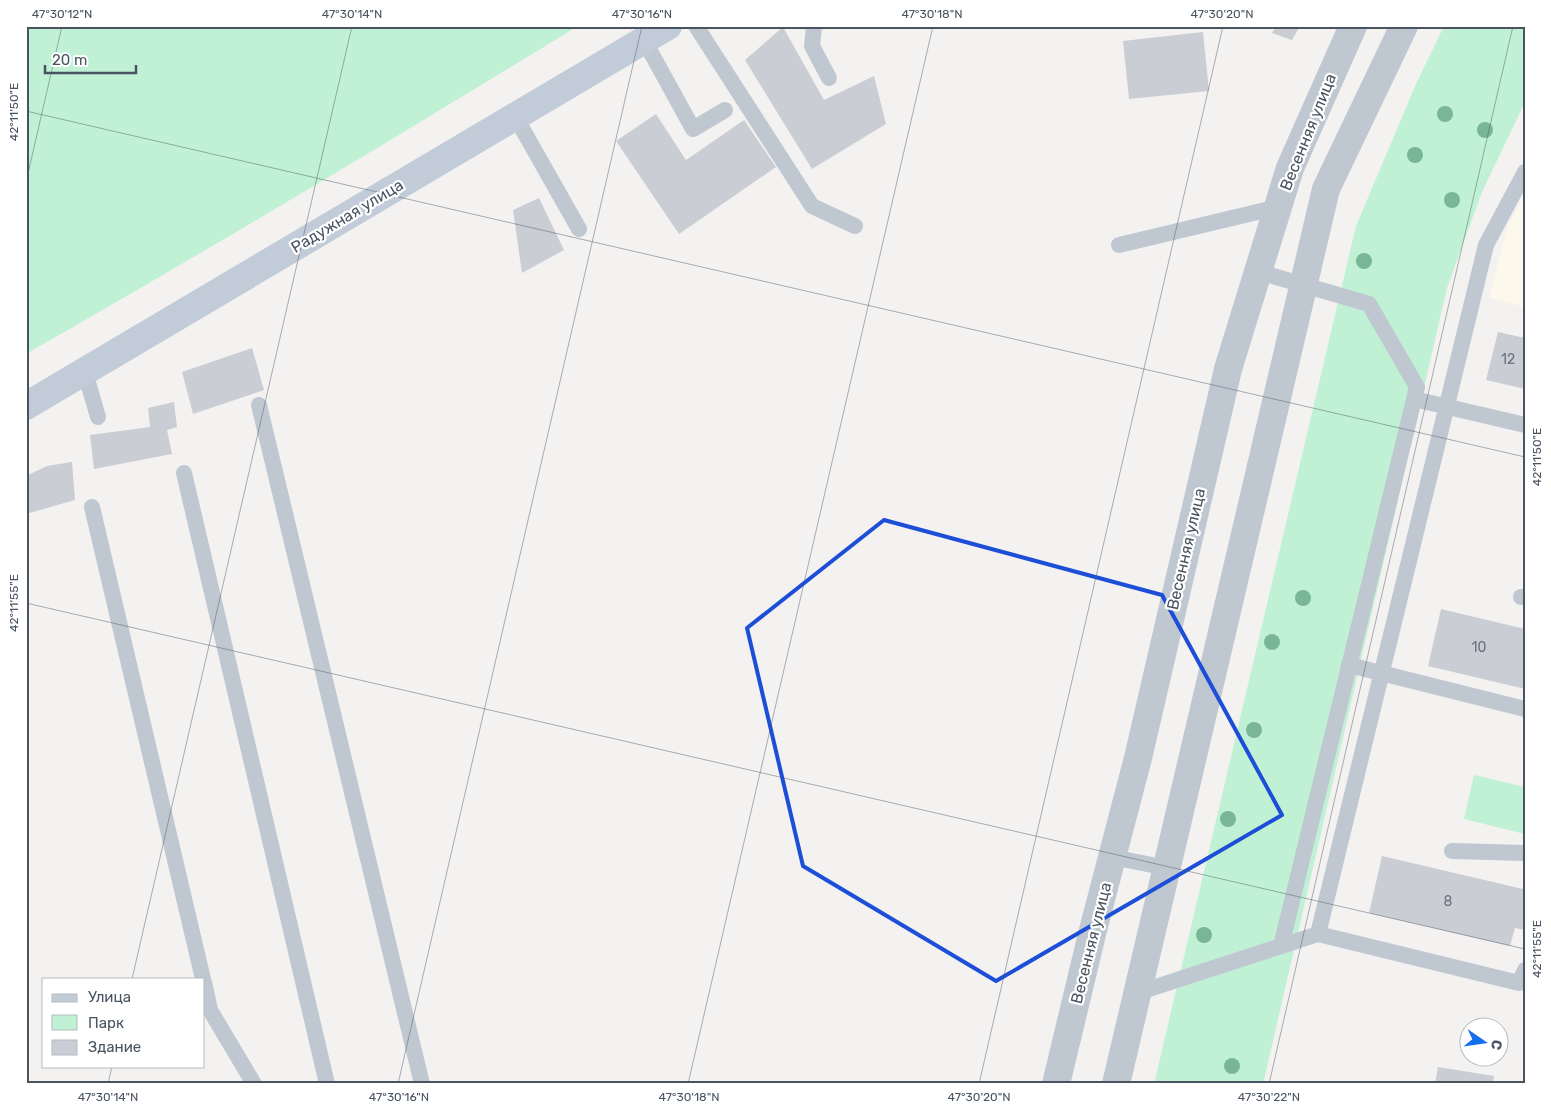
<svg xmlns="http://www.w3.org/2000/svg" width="1551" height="1110" viewBox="0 0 1551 1110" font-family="Rubik,sans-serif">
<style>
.commercial{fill:#fdf8ec}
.green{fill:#c0f1d4}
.building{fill:#cbcdd4}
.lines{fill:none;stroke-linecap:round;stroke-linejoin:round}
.lane{stroke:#bfc8d1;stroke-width:16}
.street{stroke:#bfc8d1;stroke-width:28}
.secondary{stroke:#c2ccd8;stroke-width:28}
.tree{fill:#79b698}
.marked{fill:none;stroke:#1d4ed8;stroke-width:4;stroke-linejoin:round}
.ticks{fill:none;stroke:#495460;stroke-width:1;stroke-opacity:0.45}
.labels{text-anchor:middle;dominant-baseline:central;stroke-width:4.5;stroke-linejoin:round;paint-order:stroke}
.number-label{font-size:14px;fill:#6a727d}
.street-label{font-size:16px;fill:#495460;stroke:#fff}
.neatline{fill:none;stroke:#495460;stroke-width:2}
.ticks-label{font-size:12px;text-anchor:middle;fill:#495460}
</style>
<rect width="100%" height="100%" fill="#f4f1f1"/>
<polygon class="commercial" points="1525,194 1525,307 1489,298 1507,227"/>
<g class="green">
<path d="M26,26H578C395,138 212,248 26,354Z"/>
<polygon points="1444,26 1525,26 1525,102 1482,192 1447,288 1263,1084 1154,1084 1356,226 1416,84"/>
<polygon points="1474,775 1525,787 1525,834 1464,819"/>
</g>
<g class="building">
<polygon points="1276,26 1300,26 1292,40 1272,33"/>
<polygon points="783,27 824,100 874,76 886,124 812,169 745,60"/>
<polygon points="1203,32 1209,91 1129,99 1123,41"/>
<polygon points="656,114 686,160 744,120 776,167 679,234 616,141"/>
<polygon points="539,198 564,250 522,273 513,210"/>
<polygon points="1498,332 1525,338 1525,389 1486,380"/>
<polygon points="252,348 264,390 193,414 182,372"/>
<polygon points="174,402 177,427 167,430 172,454 94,469 90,435 150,427 148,408"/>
<polygon points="72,462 75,500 26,514 26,476 47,466"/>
<polygon points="1441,609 1525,629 1525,689 1428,666"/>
<polygon points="1382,856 1523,889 1525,883 1525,930 1515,928 1510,946 1369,913"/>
<polygon points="1438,1067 1494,1076 1493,1084 1435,1084"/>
</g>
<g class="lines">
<g class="lane">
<polyline points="696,26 812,206 855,226"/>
<polyline points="814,26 812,46 829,78"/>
<polyline points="644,40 693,129 725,110"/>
<polyline points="515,116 579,229"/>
<polyline points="1119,245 1278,207"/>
<polyline points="1259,272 1369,304 1417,387 1281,946"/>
<polyline points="85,372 98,417"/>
<polyline points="1414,399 1525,425"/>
<polyline points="259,405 422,1084"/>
<polyline points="184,473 327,1084"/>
<polyline points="92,507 203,979"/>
<polyline points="1521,597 1525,597"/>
<polyline points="1349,665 1525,709"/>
<polyline points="1452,851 1525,853"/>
<polyline points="1112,857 1167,868"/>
<polyline points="1318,934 1486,245 1525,172"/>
<polyline points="204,982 210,1010 254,1084"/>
<polyline points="1137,993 1318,934 1519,983 1525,970"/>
</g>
<g class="street">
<polyline points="1056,1084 1093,930 1138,758 1228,369 1290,168 1353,26"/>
<polyline points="1116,1084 1326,189 1404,26"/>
</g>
<polyline class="secondary" points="26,406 668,26"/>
</g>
<g class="tree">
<circle cx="1445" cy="114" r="8"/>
<circle cx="1485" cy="130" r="8"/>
<circle cx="1415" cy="155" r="8"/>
<circle cx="1452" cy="200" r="8"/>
<circle cx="1364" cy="261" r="8"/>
<circle cx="1303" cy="598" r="8"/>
<circle cx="1272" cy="642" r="8"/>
<circle cx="1254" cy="730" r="8"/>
<circle cx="1228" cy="819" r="8"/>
<circle cx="1204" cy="935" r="8"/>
<circle cx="1232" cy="1066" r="8"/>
</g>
<path class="marked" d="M884,520L1162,595L1282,815L996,981L803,866L747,628Z"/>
<path class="ticks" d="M26,111L1525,457M26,182L62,26M26,603L1525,949M132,979L352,26M108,1084L112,1066M398,1084L642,26M688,1084L933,26M979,1084L1223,26M1269,1084L1513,26"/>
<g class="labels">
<g class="number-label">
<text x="1508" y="359">12</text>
<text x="1479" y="647">10</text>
<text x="1448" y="901">8</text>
</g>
<g class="street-label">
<text transform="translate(1308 132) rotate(-68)">Весенняя улица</text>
<text transform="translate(347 216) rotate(-31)">Радужная улица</text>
<text transform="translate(1186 549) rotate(-77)">Весенняя улица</text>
<text transform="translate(1091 943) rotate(-76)">Весенняя улица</text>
</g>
</g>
<rect width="1551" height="1110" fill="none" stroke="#ffffff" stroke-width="55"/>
<rect x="42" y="978" width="162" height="90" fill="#ffffff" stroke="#b6bbbf"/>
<rect x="52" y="994" width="25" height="8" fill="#c2ccd8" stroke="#b6bbbf"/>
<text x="88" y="1002" font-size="15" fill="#495460">Улица</text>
<rect x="52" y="1015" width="25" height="15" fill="#c0f1d4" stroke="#b6bbbf"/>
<text x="88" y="1028" font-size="15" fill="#495460">Парк</text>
<rect x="52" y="1040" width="25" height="15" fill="#cbcdd4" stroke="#b6bbbf"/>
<text x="88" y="1052" font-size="15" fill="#495460">Здание</text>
<g transform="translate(1484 1042) rotate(103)"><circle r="24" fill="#ffffff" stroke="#b6bbbf"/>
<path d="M0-4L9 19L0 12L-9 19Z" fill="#156eeb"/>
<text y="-8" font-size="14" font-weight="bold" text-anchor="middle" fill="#495460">С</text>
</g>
<path d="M45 65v8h91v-8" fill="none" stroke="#495460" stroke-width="2.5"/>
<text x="52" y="65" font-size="15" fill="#495460" stroke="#ffffff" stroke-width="4" paint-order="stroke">20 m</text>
<rect x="28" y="28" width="1496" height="1054" class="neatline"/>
<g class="ticks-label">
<text x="62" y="18">47°30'12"N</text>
<text x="352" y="18">47°30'14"N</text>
<text x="642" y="18">47°30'16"N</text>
<text x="932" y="18">47°30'18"N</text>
<text x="1222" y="18">47°30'20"N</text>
<text transform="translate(14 112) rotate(-90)" y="4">42°11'50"E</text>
<text transform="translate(1537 457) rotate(-90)" y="4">42°11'50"E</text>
<text transform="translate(14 603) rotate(-90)" y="4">42°11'55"E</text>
<text transform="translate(1537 949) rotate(-90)" y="4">42°11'55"E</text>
<text x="108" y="1101">47°30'14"N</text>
<text x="399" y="1101">47°30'16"N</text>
<text x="689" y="1101">47°30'18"N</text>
<text x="979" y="1101">47°30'20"N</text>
<text x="1269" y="1101">47°30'22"N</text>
</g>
</svg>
